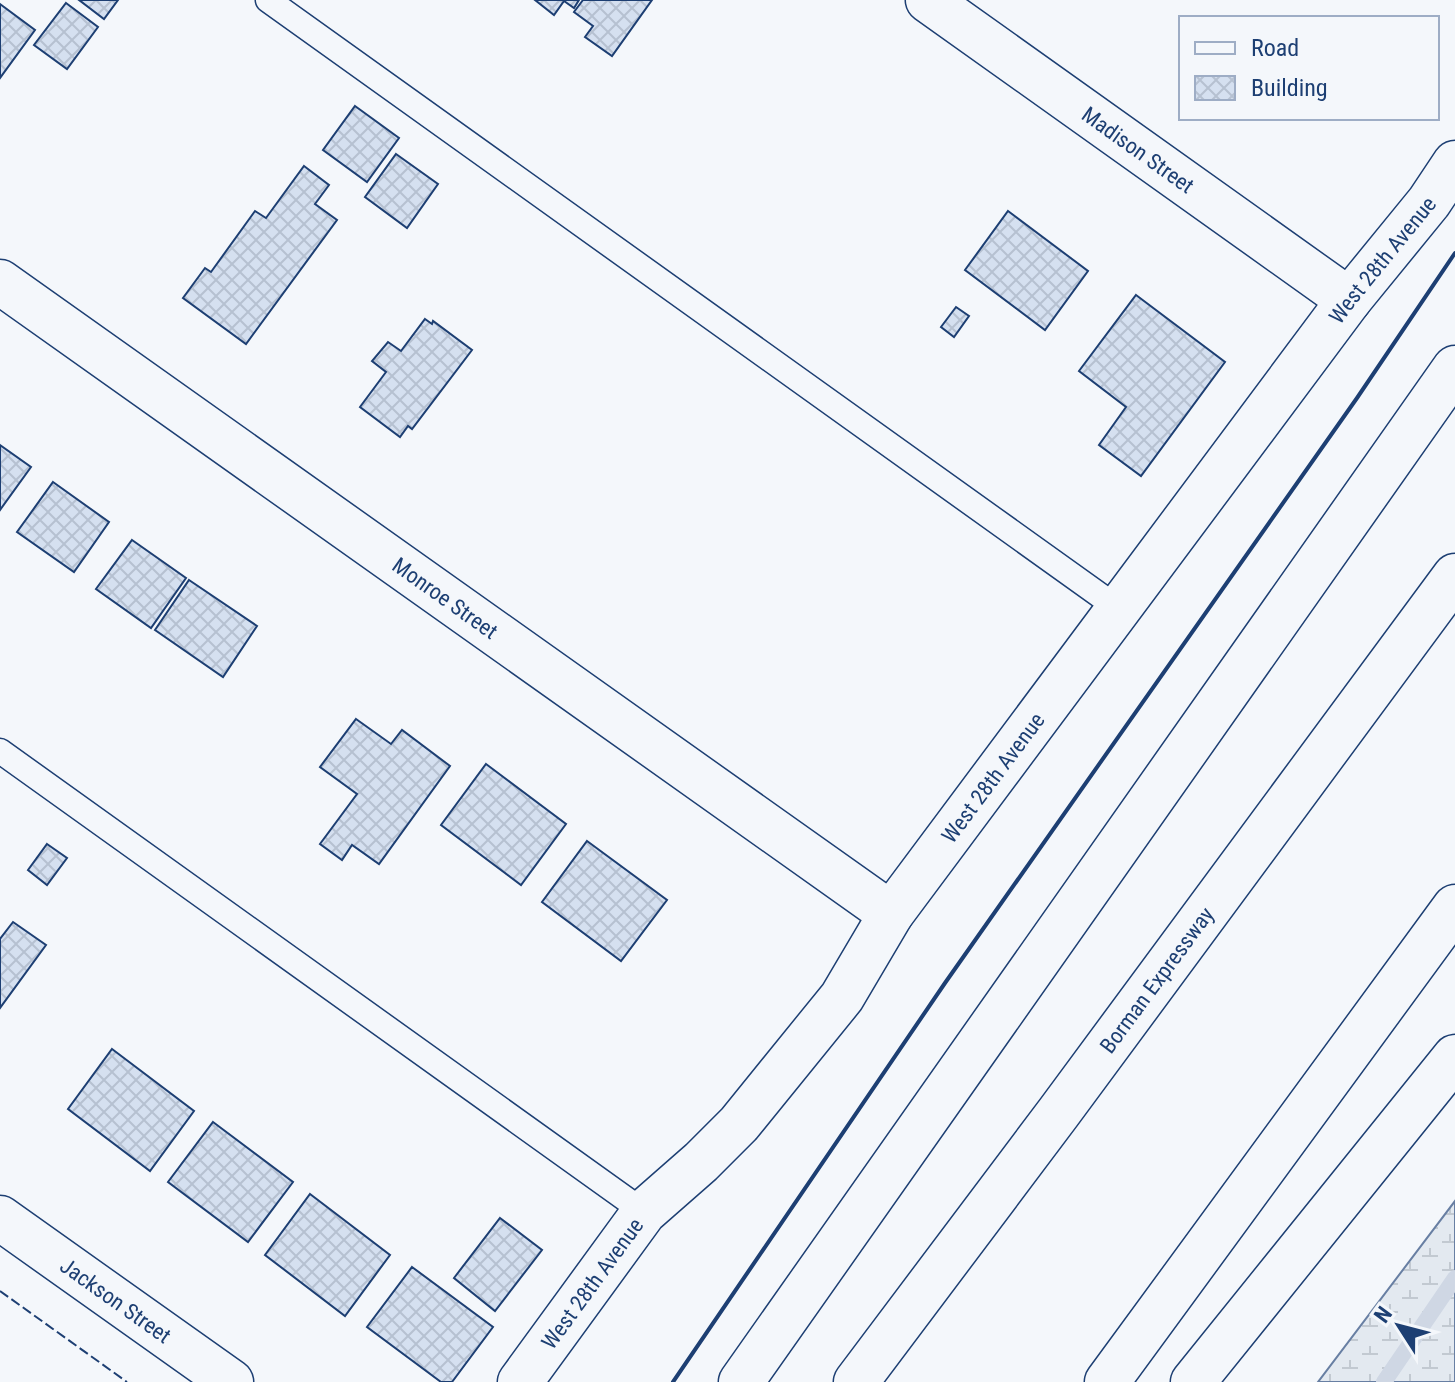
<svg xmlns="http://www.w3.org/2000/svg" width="1455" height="1382" viewBox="0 0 1455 1382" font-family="'Roboto Condensed',sans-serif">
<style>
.wetland{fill:url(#wetland-marsh);stroke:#687fa3;stroke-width:2}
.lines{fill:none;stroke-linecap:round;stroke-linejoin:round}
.stream{stroke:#cfd7e4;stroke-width:16}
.building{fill:url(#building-cross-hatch);stroke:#1d3f73;stroke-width:2}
.lane-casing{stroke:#1d3f73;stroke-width:27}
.street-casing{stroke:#1d3f73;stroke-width:47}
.highway-casing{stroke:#1d3f73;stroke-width:47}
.lane{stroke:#f4f7fb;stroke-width:24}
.street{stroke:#f4f7fb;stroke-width:44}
.highway{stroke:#f4f7fb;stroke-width:44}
.fence{stroke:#1d3f73;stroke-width:2;stroke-dasharray:10 4;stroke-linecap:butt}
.wall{stroke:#1d3f73;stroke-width:4}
.labels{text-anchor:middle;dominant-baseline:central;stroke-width:6;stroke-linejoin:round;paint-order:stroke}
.street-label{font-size:22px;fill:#1d3f73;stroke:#f4f7fb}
</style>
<defs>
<pattern id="wetland-marsh" width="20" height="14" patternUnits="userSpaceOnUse" patternTransform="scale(2)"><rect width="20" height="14" fill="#e3e9f0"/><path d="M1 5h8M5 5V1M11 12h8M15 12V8" fill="none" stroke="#c2c9d1"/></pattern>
<pattern id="building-cross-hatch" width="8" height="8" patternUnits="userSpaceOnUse" patternTransform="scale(2)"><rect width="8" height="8" fill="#d5e0f0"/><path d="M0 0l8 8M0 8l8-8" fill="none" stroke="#b6c1d1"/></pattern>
</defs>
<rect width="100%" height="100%" fill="#f4f7fb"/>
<polygon class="wetland" points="1455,1201 1455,1382 1318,1382"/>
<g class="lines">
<polyline class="stream" points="1384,1382 1455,1278"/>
</g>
<g class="building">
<polygon points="79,0 118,0 104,19"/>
<polygon points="535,0 579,0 574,8 564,1 554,15"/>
<polygon points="583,0 652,0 612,56 585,37 593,26 574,12"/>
<polygon points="66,3 98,27 67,69 34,45"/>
<polygon points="0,4 35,30 0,78"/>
<polygon points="355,106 399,138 367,182 323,150"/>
<polygon points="396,154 438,184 407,228 365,197"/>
<polygon points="304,166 329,185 315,204 337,220 246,344 183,298 205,268 211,272 255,211 266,218"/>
<polygon points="1008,211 1088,271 1045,330 965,270"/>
<polygon points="1136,295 1225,362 1141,476 1099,445 1126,407 1079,371"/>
<polygon points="956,307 969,316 954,337 941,327"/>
<polygon points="425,319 432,324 433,321 472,350 412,429 408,426 400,437 360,407 386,372 372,361 388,342 401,351"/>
<polygon points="0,445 31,467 0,510"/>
<polygon points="53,482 109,522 74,572 17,532"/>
<polygon points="132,540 186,578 151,628 96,589"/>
<polygon points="189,580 257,626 223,677 155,630"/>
<polygon points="356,719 391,744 402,730 450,766 379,864 352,845 342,860 320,844 357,794 320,767"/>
<polygon points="486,764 566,824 521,885 441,825"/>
<polygon points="587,841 667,900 621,961 542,902"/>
<polygon points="47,844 67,858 47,885 28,870"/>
<polygon points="13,922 46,945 0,1008 0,939"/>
<polygon points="112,1049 194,1111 150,1171 68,1109"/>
<polygon points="213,1122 293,1182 248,1242 168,1182"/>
<polygon points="310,1194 390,1255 345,1316 265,1255"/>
<polygon points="500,1218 542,1250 495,1311 454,1278"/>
<polygon points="412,1267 493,1327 452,1382 441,1382 367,1327"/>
</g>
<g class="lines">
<g class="lane-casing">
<g id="lane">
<polyline points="268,0 1119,609"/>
<polyline points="0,751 644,1212"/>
</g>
</g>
<g class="street-casing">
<g id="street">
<path id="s1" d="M928,0L1349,300"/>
<path id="s2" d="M0,282L891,914"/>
<path id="s3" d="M0,1218L231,1382"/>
<path id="s4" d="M520,1382L644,1212L701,1162L739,1124L842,997L891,914L1349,300L1429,202L1455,163"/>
</g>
</g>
<g class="highway-casing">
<g id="highway">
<polyline points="741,1382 1455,368"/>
<path id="s5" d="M856,1382L1059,1112L1455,576"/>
<polyline points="1107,1382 1455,907"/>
<polyline points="1193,1382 1455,1057"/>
</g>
</g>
<use href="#lane" class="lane"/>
<use href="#street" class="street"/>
<use href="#highway" class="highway"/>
<polyline class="fence" points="0,1291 127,1382"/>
<polyline class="wall" points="673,1382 945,983 1357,398 1455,253"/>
</g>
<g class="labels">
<g class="street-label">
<text stroke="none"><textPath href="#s1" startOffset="258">Madison Street</textPath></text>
<text stroke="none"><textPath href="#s4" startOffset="1418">West 28th Avenue</textPath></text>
<text stroke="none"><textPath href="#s2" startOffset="546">Monroe Street</textPath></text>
<text stroke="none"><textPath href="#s4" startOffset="770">West 28th Avenue</textPath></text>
<text stroke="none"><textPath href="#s5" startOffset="502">Borman Expressway</textPath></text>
<text stroke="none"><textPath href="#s4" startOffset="122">West 28th Avenue</textPath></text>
<text stroke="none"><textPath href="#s3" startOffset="142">Jackson Street</textPath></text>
</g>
</g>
<rect x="1179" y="16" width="260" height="104" fill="#f4f7fb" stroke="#9eadc5" stroke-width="2"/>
<rect x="1195" y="42" width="40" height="12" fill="#f4f7fb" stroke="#9eadc5" stroke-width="2"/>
<text x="1251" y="56" font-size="24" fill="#1d3f73">Road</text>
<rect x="1195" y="76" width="40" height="24" fill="url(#building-cross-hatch)" stroke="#9eadc5" stroke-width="2"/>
<text x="1251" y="96" font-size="24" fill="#1d3f73">Building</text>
<g transform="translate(1399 1326) rotate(306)" stroke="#f4f7fb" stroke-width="6" paint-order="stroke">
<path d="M0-6L14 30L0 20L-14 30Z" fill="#1d3f73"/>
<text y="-12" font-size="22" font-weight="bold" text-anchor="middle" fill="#1d3f73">N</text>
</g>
</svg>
